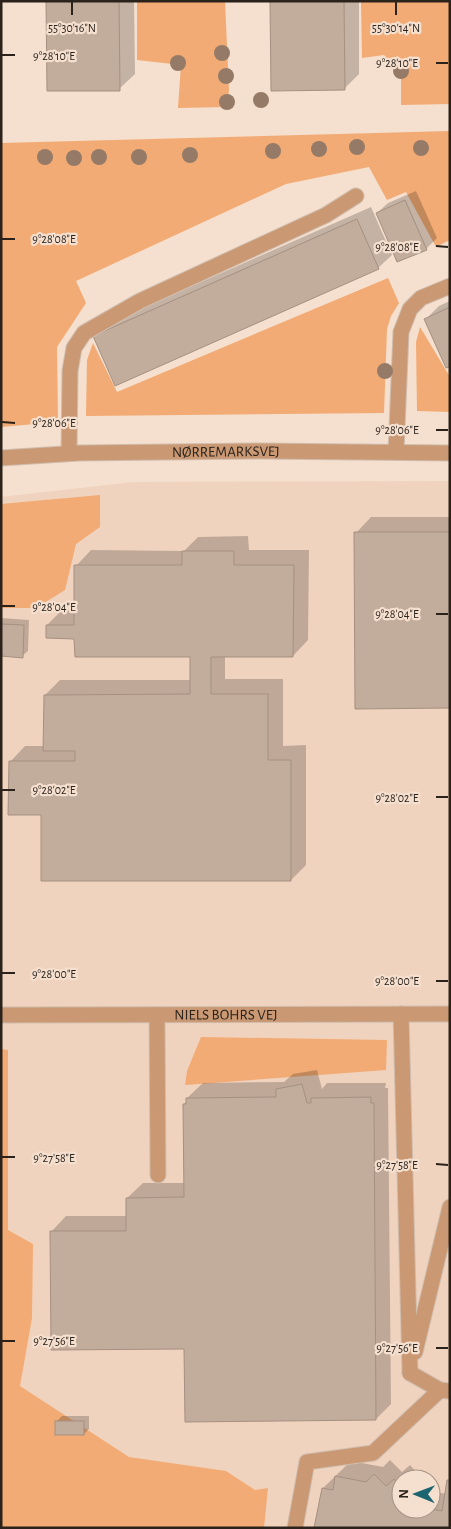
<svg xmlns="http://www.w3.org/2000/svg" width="451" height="1529" viewBox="0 0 451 1529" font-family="'Alegreya Sans',sans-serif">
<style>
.built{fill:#f0d3be;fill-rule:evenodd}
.green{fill:#f2ab74}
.shadow{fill:#0003;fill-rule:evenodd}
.building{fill:#c2ac9c;stroke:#a59081}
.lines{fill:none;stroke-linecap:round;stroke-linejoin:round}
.minor-casing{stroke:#d0bdae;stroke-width:17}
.minor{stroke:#ca9974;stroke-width:15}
.tree{fill:#957b67}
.ticks{fill:none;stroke:#2a221b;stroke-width:2}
.labels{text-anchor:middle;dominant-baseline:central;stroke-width:4.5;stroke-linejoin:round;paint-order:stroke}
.street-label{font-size:15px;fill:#2a221b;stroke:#f5dfce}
.ticks-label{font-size:12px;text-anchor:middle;fill:#2a221b;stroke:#f5dfce;stroke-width:4.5;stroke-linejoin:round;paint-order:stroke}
</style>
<rect width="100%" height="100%" fill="#f5dfce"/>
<path class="built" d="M450,481V1528H1V497L133,482ZM401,1479H431V1509H401Z"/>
<g class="green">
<polygon points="137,1 225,1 229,91 226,107 178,108 181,65 137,60"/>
<polygon points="361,1 447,1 450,4 450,104 401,105 401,75 384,55 362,58"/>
<polygon points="450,131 450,240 436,247 406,192 387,200 369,167 286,184 76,281 86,303 57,347 58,422 1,427 1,143"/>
<polygon points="388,278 399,303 391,316 387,329 384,413 86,416 87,360 93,343 117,392"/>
<polygon points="420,327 450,377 450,412 417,411 416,342"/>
<polygon points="100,495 100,527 76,544 65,590 36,608 1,608 1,504"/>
<polygon points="201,1037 387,1040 386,1070 185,1085 187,1071"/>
<polygon points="1,1049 8,1050 8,1230 33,1244 32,1318 20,1386 129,1457 226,1471 255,1490 268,1488 264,1528 1,1528"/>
</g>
<g class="shadow">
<polygon points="47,1 134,1 135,74 119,89"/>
<polygon points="271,1 359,1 359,74 344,89"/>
<polygon points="416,191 437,238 426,249 377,213 388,203"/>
<polygon points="371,207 392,255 378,268 94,336 108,323"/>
<polygon points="450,301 450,365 426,319 439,306"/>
<polygon points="371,517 450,517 450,707 356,533"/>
<polygon points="248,536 249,550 309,550 308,640 293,656 225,656 225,679 283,679 283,746 306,745 306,865 291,880 43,814 10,762 25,746 44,746 45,695 60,680 191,680 191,656 75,637 47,625 62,610 76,610 76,566 91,550 184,551 198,537"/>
<polygon points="1,618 29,620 28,651 22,656 1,655"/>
<polygon points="317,1070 322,1089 327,1083 386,1083 385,1088 388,1088 391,1404 376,1419 185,1347 51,1232 66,1216 127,1216 127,1198 143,1183 186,1183 184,1104 187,1101 187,1098 203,1083 284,1082 293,1074"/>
<polygon points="62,1416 89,1416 89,1429 84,1434 56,1422"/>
<path d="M390,1460L402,1472L410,1465L419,1475L434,1478L432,1491L446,1494L450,1479V1528L323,1488L351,1461L383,1467ZM401,1479H431V1509H401Z"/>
</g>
<g class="building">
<polygon points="46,1 119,1 120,91 47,91"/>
<polygon points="270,1 344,1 345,90 271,91"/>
<polygon points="405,200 427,250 397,262 376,213"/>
<polygon points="357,219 379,269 115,386 93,336"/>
<polygon points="450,307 450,367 446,368 424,319"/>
<polygon points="354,532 450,532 450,708 355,709"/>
<polygon points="182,551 234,551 234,565 294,565 293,657 211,657 211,694 268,694 268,760 291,760 291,881 41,881 41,815 8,815 9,761 75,761 75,751 43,751 44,695 190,694 190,657 75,657 74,639 46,638 46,625 74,625 74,565 182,565"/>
<polygon points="1,624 24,625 23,658 1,656"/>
<polygon points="302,1084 307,1103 311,1103 311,1098 371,1097 371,1103 374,1103 376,1420 185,1422 184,1349 51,1350 50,1231 126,1231 126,1198 184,1197 183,1104 186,1104 186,1098 276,1097 276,1089"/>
<rect x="55" y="1421" width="29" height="14"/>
<polygon points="374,1474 386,1486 394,1479 401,1487 401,1509 431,1509 442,1511 447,1480 450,1480 450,1528 314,1528 322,1488 333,1490 335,1476 366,1482"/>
</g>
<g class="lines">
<g class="minor-casing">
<g id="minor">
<polyline points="396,452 401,332 410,309 421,298 450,286"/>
<polyline points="69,453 70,371 74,348 84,333 140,301 326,215 356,196"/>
<path id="s1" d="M1,458L79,453L262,451L450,453"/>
<polyline points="401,1014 410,1373"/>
<path id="s2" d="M1,1015L450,1014"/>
<polyline points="157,1015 158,1175"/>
<polyline points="415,1352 450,1207"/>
<polyline points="410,1373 440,1390 449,1391"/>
<polyline points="295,1528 307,1462 373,1453 440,1390"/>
</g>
</g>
<use href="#minor" class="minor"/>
</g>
<g class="tree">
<circle cx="222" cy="53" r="8"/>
<circle cx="178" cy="63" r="8"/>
<circle cx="401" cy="71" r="8"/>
<circle cx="226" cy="76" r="8"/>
<circle cx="261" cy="100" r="8"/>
<circle cx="227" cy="102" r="8"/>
<circle cx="357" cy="147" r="8"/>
<circle cx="421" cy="148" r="8"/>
<circle cx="319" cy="149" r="8"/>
<circle cx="273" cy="151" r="8"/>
<circle cx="190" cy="155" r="8"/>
<circle cx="45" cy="157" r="8"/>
<circle cx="99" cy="157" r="8"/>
<circle cx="139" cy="157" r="8"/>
<circle cx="74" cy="158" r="8"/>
<circle cx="385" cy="371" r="8"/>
</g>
<path class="ticks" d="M72,15V2M396,15V2M2,55H15M436,63H448M2,239H15M436,246L448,247M2,422L15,423M436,430H448M2,606H15M436,614H448M2,790H15M436,797H448M2,973H15M436,981H448M2,1157H15M436,1164L448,1165M2,1341H15M436,1348H448"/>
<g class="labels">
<g class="street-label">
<text stroke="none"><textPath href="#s1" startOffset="225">NØRREMARKSVEJ</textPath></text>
<text stroke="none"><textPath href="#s2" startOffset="225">NIELS BOHRS VEJ</textPath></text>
</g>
</g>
<g class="ticks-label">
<text x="72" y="32">55°30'16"N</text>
<text x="396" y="32">55°30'14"N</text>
<text x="54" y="60">9°28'10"E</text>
<text x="397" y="67">9°28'10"E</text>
<text x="54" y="243">9°28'08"E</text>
<text x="397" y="251">9°28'08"E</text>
<text x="54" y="427">9°28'06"E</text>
<text x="397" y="434">9°28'06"E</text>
<text x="54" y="611">9°28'04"E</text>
<text x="397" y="618">9°28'04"E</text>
<text x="54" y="794">9°28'02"E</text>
<text x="397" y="802">9°28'02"E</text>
<text x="54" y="978">9°28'00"E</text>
<text x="397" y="985">9°28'00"E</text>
<text x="54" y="1162">9°27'58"E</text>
<text x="397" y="1169">9°27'58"E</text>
<text x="54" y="1345">9°27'56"E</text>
<text x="397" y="1352">9°27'56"E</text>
</g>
<rect width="451" height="1529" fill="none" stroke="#2a221b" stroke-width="5"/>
<g transform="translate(416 1494) rotate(271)"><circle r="24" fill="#f5dfce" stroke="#a49386"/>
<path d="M0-4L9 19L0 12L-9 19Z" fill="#1a6570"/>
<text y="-8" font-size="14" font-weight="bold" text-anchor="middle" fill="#2a221b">N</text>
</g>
</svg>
